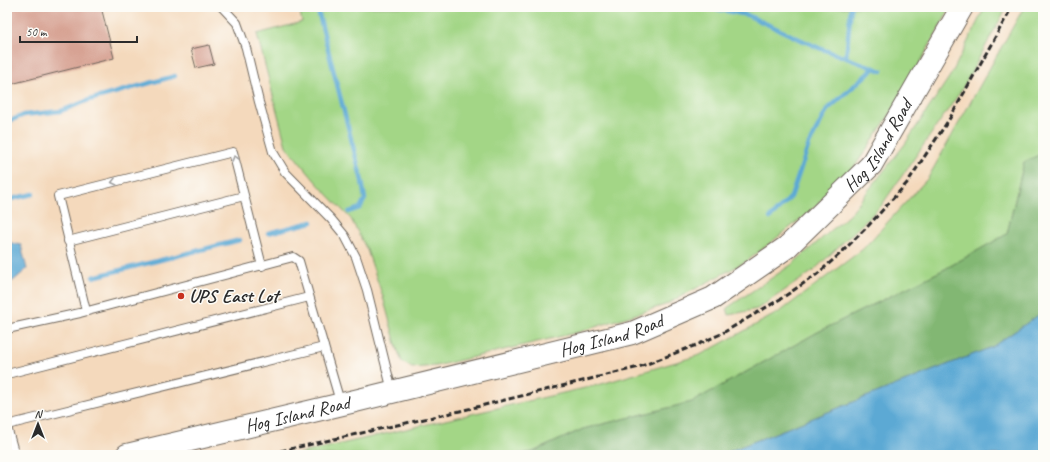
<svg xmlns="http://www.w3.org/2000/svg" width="1050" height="462" viewBox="0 0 1050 462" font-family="Caveat,sans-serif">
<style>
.green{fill:#a3d686;stroke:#678058}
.forest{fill:#82b773;stroke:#56714f}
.water{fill:#5ba9d4;stroke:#436a80}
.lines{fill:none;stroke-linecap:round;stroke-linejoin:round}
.stream{stroke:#5ba9d4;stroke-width:4.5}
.building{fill:#d7a293}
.lane-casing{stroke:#71685e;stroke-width:10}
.secondary-casing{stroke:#71685e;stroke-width:24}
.lane{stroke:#fff;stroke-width:8}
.secondary{stroke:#fff;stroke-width:22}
.rail{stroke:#2b2b2b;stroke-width:3;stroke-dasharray:6 3;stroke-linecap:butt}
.oneway{stroke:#a0a0a0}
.poi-dot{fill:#c8321e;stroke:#fdfcf7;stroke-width:1.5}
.labels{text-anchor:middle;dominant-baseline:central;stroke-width:3;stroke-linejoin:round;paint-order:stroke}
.street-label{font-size:19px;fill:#2b2b2b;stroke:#fdfcf7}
.poi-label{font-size:19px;font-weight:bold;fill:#2b2b2b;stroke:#fdfcf7;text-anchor:start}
</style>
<rect width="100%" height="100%" fill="#fdfcf7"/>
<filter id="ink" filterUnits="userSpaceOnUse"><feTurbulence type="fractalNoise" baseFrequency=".025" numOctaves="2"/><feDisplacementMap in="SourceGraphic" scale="8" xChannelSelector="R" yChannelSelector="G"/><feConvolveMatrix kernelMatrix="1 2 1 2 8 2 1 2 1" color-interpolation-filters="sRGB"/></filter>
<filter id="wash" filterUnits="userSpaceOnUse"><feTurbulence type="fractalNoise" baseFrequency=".012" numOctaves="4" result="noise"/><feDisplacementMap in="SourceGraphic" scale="16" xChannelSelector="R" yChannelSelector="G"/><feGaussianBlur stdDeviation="0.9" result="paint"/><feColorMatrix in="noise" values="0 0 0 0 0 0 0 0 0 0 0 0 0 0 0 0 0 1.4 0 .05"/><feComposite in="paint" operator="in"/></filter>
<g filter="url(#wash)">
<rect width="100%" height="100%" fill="#f4d9bc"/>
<g class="green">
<polygon points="299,7 951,7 897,104 853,169 806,215 747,261 665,305 579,332 436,366 412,368 402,362 397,348 383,297 367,250 351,219 316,182 286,146 257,34 302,22"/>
<polygon points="985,7 1007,7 961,91 881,206 812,272 757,309 729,315 727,308 791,265 849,215 905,144 952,73"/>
<polygon points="1024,7 1043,7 1043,153 1024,162 1007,234 945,269 818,332 692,402 583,429 533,452 515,455 293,455 598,385 700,355 781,311 863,249 928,178"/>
</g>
<polygon class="forest" points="1043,153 1043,312 992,347 720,455 515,455 533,452 583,429 692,402 818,332 945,269 1007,234 1024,162"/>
<g class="water">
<polygon points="7,242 21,245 27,269 13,281 7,283"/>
<polygon points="1043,312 1043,455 720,455 992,347"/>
</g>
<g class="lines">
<g class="stream">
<polyline points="317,7 362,181 365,199 360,208 349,212"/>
<polyline points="707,7 747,15 819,48 882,71"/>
<polyline points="846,58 851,7"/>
<polyline points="7,122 24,115 61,111 89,100 175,76"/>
<polyline points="7,200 33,194"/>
<polyline points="770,218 791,197 809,144 827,110 874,68"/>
<polyline points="7,230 8,242 7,256"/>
<polyline points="268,233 312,222"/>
<polyline points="93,277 240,240"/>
</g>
</g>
<g id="blocks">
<g class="building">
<polygon points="7,7 101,7 114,58 7,85"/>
<polygon points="209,45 214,64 196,68 191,49"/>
</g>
</g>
</g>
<g filter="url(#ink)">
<use href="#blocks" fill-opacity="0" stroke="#71685e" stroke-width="1"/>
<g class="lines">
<g class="lane-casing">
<g id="lane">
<polyline points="222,7 237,23 246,48 259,102 273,152 285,172 331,219 345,236 356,257 367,290 392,391"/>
<polyline points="68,241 244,196"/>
<polyline points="86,311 58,196 233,152 262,266"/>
<polyline points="7,329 80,313 293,257 299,261 341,405"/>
<polyline points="7,374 309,297"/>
<polyline points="7,425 324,347"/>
<polyline points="7,427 15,455"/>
</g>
</g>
<g class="secondary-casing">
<g id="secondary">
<path id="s1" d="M127,455L355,401L632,333L713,298L787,247L871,165L962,7"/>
</g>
</g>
<use href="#lane" class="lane"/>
<use href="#secondary" class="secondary"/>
<polyline class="rail" points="263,455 460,411 639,367 699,344 721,334 782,298 816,275 841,253 869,225 907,183 950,118 1012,7"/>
</g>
<defs><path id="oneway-chevron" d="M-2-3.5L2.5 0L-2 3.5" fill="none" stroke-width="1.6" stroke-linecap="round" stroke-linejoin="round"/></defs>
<g class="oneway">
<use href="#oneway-chevron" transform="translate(235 158) rotate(-105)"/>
<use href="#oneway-chevron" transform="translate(114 182) rotate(166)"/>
</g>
</g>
<circle class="poi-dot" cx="181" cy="296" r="4"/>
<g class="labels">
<g class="street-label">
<text stroke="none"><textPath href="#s1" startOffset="835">Hog Island Road</textPath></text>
<text stroke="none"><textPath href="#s1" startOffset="499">Hog Island Road</textPath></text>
<text stroke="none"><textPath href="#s1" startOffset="175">Hog Island Road</textPath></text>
</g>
<g class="poi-label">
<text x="189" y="296">UPS East Lot</text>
</g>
</g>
<rect width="1050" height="462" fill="none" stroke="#fdfcf7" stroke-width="24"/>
<g transform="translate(38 424)" stroke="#fdfcf7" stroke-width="3" paint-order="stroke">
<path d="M0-3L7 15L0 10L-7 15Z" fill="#2b2b2b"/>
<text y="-6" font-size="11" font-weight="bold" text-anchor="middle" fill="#2b2b2b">N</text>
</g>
<path d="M20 36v6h117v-6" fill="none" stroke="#2b2b2b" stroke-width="2"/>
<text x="26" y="36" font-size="12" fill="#2b2b2b" stroke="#fdfcf7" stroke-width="3" paint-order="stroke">50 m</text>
</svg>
